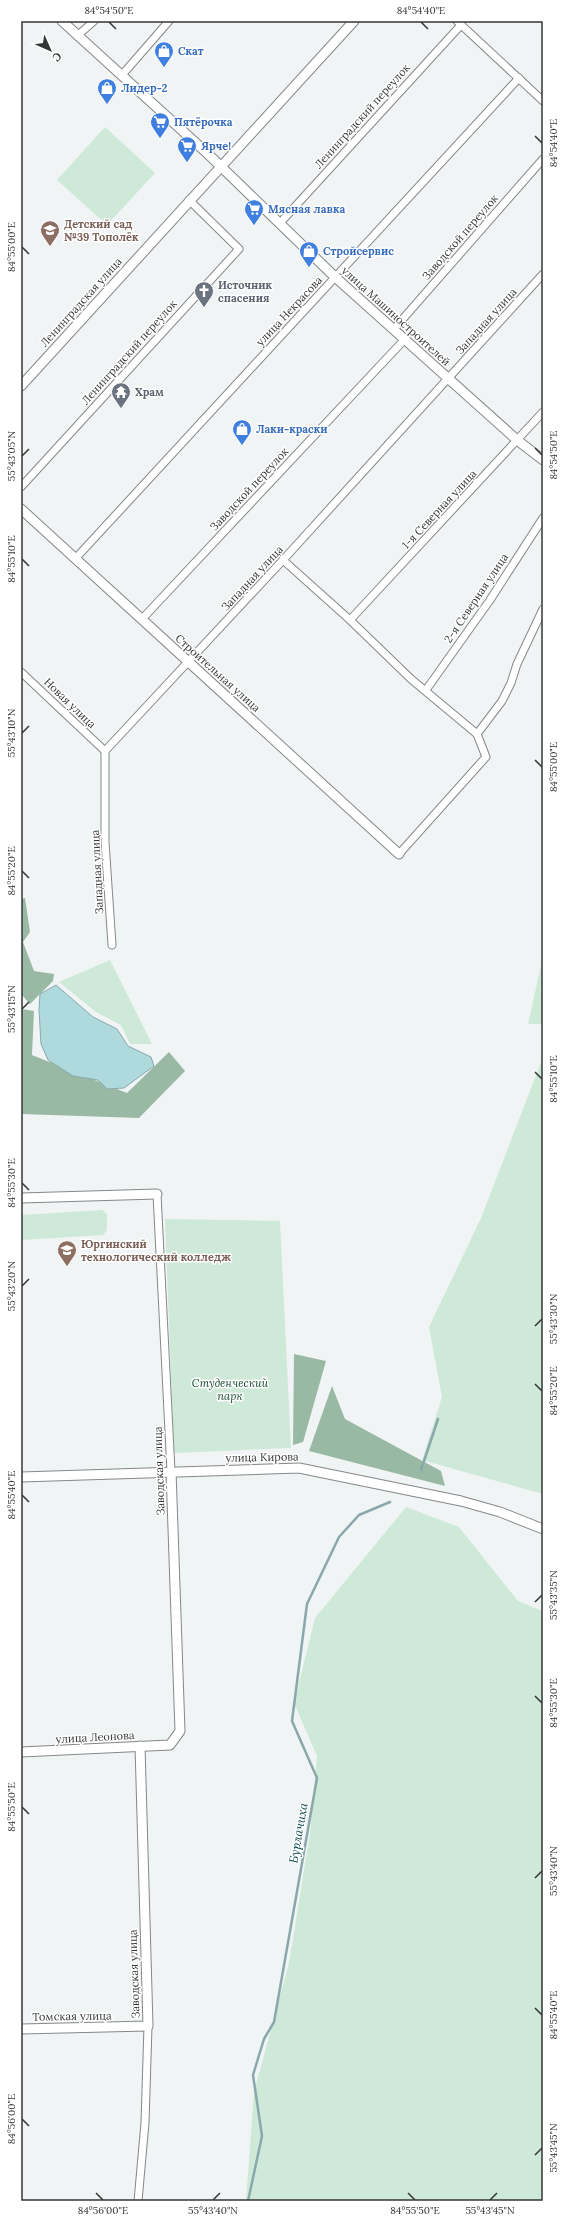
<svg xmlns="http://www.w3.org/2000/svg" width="564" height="2222" viewBox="0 0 564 2222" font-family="Lora,serif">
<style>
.green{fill:#cfe9d8}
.forest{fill:#9ab9a5}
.water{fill:#aed9dd;stroke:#8aa8ab}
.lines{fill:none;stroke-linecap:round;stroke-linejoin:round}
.stream{stroke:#8aa8ab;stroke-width:2.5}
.street-casing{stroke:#858789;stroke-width:9}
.secondary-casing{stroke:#858789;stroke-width:11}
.street{stroke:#fff;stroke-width:7}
.secondary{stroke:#fff;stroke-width:9}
.ticks{fill:none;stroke:#353636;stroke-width:1.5}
.labels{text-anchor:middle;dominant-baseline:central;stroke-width:3;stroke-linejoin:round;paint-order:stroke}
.shop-label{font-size:11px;font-weight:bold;fill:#366cbe;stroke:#fff;text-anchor:start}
.street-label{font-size:11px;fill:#353636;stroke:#fff}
.education-label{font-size:11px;font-weight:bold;fill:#785e54;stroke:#fff;text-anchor:start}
.worship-label{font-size:11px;font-weight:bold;fill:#5b616d;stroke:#fff;text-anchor:start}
.park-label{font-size:11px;font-style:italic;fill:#14492d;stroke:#fff}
.water-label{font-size:12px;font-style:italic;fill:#03464b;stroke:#fff}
.neatline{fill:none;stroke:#353636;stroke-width:1.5}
.ticks-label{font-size:10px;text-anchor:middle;fill:#353636}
</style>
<rect width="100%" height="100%" fill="#f1f4f5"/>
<g class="green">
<polygon points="105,127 155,173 107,225 57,180"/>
<polygon points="543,957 543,1024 528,1024"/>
<polygon points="110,960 152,1044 130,1044 121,1025 96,1012 59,982"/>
<polygon points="543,1057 543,1494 422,1460 442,1397 429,1327 481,1218"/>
<polygon points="102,1210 107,1214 107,1230 103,1235 21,1240 21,1215"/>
<polygon points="165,1219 280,1221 291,1448 174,1453"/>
<polygon points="406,1507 459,1527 518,1601 543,1611 543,2201 246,2201 254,2092 289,1963 310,1833 317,1756 294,1703 315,1618"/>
</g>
<g class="forest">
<polygon points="25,898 30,932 23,942 34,971 54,974 53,981 30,1004 21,994 21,899"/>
<polygon points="21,1009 34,1011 32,1055 127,1093 169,1052 185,1071 139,1118 21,1114"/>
<polygon points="294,1354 326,1361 303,1442 293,1445"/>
<polygon points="332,1386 345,1419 441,1471 445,1486 309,1451"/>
</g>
<polygon class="water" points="56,985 93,1017 117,1029 128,1046 151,1057 154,1066 124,1088 107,1089 98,1080 73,1076 48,1060 41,1044 39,1010 40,994"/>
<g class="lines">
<g class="stream">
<polyline points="421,1470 438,1419"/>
<polyline points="248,2201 262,2136 253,2075 264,2039 274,2022 317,1778 292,1721 307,1604 339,1537 359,1515 390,1502"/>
</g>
<g class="street-casing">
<g id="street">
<polyline points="457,21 543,101"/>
<polyline points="77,36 94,21"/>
<polyline points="122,75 169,21"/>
<polyline points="280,223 461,25"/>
<polyline points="394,329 543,159"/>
<polyline points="21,487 239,249 189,200"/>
<polyline points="75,559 519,78"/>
<polyline points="283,560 350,620 411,679 477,734 486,757 399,854"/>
<polyline points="142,619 405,339"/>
<polyline points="350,620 543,412"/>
<polyline points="21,672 105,751"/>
<polyline points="426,690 490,600 543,518"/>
<polyline points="477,734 502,701 511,683 517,664 543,609"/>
<polyline points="112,945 105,842 105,751 283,560 543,274"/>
<polyline points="157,1194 171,1471"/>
<polyline points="138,2201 145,2123 148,2026"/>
</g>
</g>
<g class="secondary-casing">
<g id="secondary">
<polyline points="62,21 208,154 335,277 517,440 543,460"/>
<polyline points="21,386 354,21"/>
<polyline points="21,509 399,854"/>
<polyline points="21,1198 157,1194"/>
<polyline points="21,1477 299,1468 461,1501 500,1512 543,1529"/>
<polyline points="21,1752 170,1745 180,1731 171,1471"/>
<polyline points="21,2029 148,2026 140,1746"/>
</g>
</g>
<use href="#street" class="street"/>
<use href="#secondary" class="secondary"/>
</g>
<path class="ticks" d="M109,22L116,29M421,22L428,29M535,136L542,143M22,247L29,254M535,448L542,455M22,456L29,449M22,559L29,566M22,733L29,726M535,760L542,767M22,871L29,878M22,1009L29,1002M535,1072L542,1079M22,1183L29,1190M22,1286L29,1279M535,1326L542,1319M535,1384L542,1391M22,1495L29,1502M535,1602L542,1595M535,1696L542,1703M22,1807L29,1814M535,1878L542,1871M535,2008L542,2015M22,2119L29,2126M535,2155L542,2148M96,2193L103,2200M408,2193L415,2200M213,2200L220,2193M490,2200L497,2193"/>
<defs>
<g id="shop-pin" transform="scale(1)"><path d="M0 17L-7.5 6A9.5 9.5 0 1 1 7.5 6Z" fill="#3f7fe0" stroke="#fff"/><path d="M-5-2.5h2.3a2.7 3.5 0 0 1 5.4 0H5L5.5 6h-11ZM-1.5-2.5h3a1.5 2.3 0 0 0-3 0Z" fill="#fff"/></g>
<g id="supermarket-pin" transform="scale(1)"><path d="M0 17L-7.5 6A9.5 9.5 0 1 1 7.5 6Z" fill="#3f7fe0" stroke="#fff"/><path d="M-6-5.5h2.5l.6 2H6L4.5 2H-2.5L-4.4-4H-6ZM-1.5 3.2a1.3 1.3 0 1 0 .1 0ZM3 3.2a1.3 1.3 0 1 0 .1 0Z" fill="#fff"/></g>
<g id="school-pin" transform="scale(1)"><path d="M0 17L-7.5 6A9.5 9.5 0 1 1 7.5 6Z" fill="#8d6e63" stroke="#fff"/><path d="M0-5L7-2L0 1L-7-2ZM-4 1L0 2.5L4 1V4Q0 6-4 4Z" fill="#fff"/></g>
<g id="church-pin" transform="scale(1)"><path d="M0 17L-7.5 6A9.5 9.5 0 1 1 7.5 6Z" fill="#6b7280" stroke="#fff"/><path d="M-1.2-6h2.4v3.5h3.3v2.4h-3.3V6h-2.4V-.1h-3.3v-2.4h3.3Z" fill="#fff"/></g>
<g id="temple-pin" transform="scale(1)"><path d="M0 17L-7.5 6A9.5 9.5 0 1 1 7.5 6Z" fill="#6b7280" stroke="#fff"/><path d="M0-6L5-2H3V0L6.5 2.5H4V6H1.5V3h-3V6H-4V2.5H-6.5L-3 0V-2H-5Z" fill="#fff"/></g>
<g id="university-pin" transform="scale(1)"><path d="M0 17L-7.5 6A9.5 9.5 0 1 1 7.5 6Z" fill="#8d6e63" stroke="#fff"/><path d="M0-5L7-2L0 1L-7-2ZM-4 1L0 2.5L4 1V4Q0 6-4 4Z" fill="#fff"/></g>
</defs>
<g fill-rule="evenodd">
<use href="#shop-pin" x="164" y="51"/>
<use href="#shop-pin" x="107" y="88"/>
<use href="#supermarket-pin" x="160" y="122"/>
<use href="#supermarket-pin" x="187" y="146"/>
<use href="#supermarket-pin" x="254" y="209"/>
<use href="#school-pin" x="50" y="230"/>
<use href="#shop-pin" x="309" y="251"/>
<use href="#church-pin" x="204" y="291"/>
<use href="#temple-pin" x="121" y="392"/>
<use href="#shop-pin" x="242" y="429"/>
<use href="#university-pin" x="67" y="1250"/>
</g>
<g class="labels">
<g class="shop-label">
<text x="178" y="51">Скат</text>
<text x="121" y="88">Лидер-2</text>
<text x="174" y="122">Пятёрочка</text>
<text x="201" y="146">Ярче!</text>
<text x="268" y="209">Мясная лавка</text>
<text x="323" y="251">Стройсервис</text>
<text x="256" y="429">Лаки-краски</text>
</g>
<g class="street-label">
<text transform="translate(362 116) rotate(-48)">Ленинградский переулок</text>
<text transform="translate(460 237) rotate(-49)">Заводской переулок</text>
<text transform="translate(81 302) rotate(-48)">Ленинградская улица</text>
<text transform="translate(289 311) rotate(-47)">улица Некрасова</text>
<text transform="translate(396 316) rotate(42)">улица Машиностроителей</text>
<text transform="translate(486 321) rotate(-48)">Западная улица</text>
<text transform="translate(129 352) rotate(-48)">Ленинградский переулок</text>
<text transform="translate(249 489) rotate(-47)">Заводской переулок</text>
<text transform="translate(439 509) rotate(-47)">1-я Северная улица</text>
<text transform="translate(252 578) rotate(-47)">Западная улица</text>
<text transform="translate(476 598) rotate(-56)">2-я Северная улица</text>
<text transform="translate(218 673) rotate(42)">Строительная улица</text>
<text transform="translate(70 703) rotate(44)">Новая улица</text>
<text transform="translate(97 872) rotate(-93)">Западная улица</text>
<text transform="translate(262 1457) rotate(-1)">улица Кирова</text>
<text transform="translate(159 1471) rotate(-92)">Заводская улица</text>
<text transform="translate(95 1737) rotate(-3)">улица Леонова</text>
<text transform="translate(134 1974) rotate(-92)">Заводская улица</text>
<text transform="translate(72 2016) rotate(-1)">Томская улица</text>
</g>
<g class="education-label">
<text x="64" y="224">Детский сад<tspan x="64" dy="13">№39 Тополёк</tspan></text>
<text x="81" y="1244">Юргинский<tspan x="81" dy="13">технологический колледж</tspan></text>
</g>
<g class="worship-label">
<text x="218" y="285">Источник<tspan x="218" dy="13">спасения</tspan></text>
<text x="135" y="392">Храм</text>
</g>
<g class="park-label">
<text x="230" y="1383">Студенческий<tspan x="230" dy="13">парк</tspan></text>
</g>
<g class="water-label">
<text transform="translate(298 1833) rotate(-80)">Бурлачиха</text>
</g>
</g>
<rect width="564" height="2222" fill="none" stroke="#ffffff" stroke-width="44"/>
<g transform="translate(50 50) rotate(135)" stroke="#ffffff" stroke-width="3" paint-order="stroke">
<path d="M0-3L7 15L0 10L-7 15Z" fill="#353636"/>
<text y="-6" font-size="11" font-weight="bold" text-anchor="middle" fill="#353636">С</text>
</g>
<rect x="22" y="22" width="520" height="2178" class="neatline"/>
<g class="ticks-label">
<text x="109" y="14">84°54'50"E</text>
<text x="421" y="14">84°54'40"E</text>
<text transform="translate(553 143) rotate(-90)" y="4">84°54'40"E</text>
<text transform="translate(11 247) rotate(-90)" y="4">84°55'00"E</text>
<text transform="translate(553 455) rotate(-90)" y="4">84°54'50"E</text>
<text transform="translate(11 456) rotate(-90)" y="4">55°43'05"N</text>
<text transform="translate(11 559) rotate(-90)" y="4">84°55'10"E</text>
<text transform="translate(11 733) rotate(-90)" y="4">55°43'10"N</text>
<text transform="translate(553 767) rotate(-90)" y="4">84°55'00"E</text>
<text transform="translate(11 871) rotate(-90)" y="4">84°55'20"E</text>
<text transform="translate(11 1009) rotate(-90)" y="4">55°43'15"N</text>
<text transform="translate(553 1079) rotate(-90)" y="4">84°55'10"E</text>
<text transform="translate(11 1183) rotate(-90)" y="4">84°55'30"E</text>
<text transform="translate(11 1286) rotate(-90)" y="4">55°43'20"N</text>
<text transform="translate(553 1319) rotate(-90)" y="4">55°43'30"N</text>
<text transform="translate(553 1391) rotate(-90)" y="4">84°55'20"E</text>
<text transform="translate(11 1495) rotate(-90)" y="4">84°55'40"E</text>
<text transform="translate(553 1595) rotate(-90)" y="4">55°43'35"N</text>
<text transform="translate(553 1703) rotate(-90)" y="4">84°55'30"E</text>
<text transform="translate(11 1807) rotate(-90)" y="4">84°55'50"E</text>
<text transform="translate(553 1871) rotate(-90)" y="4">55°43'40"N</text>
<text transform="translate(553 2015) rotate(-90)" y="4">84°55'40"E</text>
<text transform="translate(11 2119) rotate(-90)" y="4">84°56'00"E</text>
<text transform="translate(553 2148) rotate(-90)" y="4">55°43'45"N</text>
<text x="103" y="2214">84°56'00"E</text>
<text x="213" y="2214">55°43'40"N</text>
<text x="415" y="2214">84°55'50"E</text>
<text x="490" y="2214">55°43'45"N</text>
</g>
</svg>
